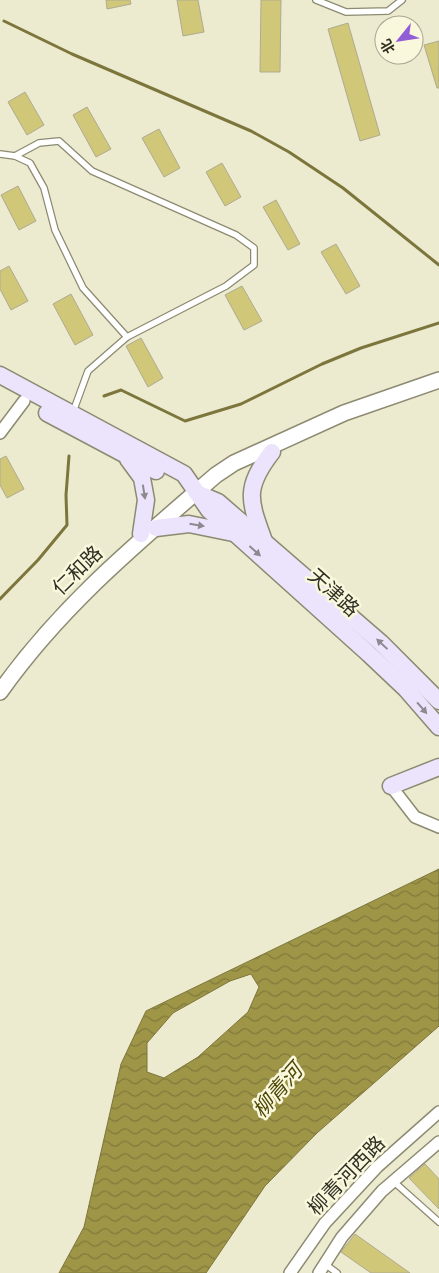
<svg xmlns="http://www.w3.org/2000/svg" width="439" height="1273" viewBox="0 0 439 1273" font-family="'Alegreya Sans','Noto Sans SC',sans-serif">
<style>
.water{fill:url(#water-waves);stroke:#7d763c;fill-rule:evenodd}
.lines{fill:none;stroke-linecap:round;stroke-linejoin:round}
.stream{stroke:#7d763c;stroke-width:3}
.building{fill:#d0c778;stroke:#aeab92}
.service-casing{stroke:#8c8a71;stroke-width:8}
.minor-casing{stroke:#8c8a71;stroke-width:14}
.tertiary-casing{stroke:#8c8a71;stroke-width:18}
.secondary-casing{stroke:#8c8a71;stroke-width:19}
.service{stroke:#fff;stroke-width:5.5}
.minor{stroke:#fff;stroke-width:11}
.tertiary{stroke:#fff;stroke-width:15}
.secondary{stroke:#ece3fc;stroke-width:16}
.oneway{fill:#8e8990}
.labels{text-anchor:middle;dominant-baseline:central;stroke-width:5;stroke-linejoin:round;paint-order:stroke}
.street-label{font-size:20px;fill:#302f24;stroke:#f9f7dc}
.water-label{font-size:21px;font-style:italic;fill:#4d4606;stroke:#f9f7dc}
</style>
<defs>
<pattern id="water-waves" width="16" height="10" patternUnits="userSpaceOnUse" patternTransform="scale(1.25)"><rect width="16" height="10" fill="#9e9547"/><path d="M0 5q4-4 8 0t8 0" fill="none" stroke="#817a3b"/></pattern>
</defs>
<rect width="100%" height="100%" fill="#eceacf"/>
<path class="water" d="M439,869V1026L317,1133L265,1186L206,1273H59L84,1227L121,1064L146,1011ZM251,974L259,987L248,1012L198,1057L164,1078L147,1072V1043L173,1013L230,981Z"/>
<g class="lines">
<g class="stream">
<polyline points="4,21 72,54 251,131 289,152 343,188 439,265"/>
<polyline points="104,396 121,390 185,421 241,404 322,364 361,348 439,323"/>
<polyline points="0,599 38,560 67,525 66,495 69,456"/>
</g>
</g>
<g class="building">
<polygon points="106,0 130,0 131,4 107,9"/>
<polygon points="177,0 198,0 204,32 183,36"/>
<polygon points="261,0 281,0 280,72 260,72"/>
<polygon points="348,23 380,135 360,141 328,29"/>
<polygon points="439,41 439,88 437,88 424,45"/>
<polygon points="25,92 44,125 27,135 8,102"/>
<polygon points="87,107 111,149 96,157 73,115"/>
<polygon points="159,129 180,168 164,177 142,138"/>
<polygon points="222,163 241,197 225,206 206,172"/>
<polygon points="18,186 36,221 19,230 1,195"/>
<polygon points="276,200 300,244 288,250 263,207"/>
<polygon points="336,244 360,286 346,294 321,252"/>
<polygon points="9,266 28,301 11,310 0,289 0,271"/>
<polygon points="242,286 262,321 244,330 225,295"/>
<polygon points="71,294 93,335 75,345 53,304"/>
<polygon points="141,338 163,378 148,387 126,346"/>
<polygon points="6,456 24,489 7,498 0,485 0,459"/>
<polygon points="425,1164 439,1179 439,1209 409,1178"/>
<polygon points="355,1234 410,1273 371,1273 341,1252"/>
</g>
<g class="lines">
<g class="service-casing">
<g id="service">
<polyline points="316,0 346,12 388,11 402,0"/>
<polyline points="0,154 15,156 39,143 59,141 92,171 236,235 254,248 254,265 226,286 127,337 88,371 73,412"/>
<polyline points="15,156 30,163 44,188 55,230 83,288 127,337"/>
<polyline points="393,1181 439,1222"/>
<polyline points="325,1264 337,1273"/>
</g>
</g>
<g class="minor-casing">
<g id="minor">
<polyline points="0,433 24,401"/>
<polyline points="391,786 415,817 439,827"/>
<polyline points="290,1273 325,1223 377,1167 439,1112"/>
<polyline points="319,1273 342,1237 382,1191 439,1142"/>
</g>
</g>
<g class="tertiary-casing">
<path id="tertiary" d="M0,692C61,606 137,543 216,475L234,463L344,413L439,380"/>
</g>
<g class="secondary-casing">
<g id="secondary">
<polyline points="0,375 184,474 209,510 369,654 406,689 439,727"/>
<polyline points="47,413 156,471"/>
<polyline points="128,459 142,478 146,500 141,534"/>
<polyline points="197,493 218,502 381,643 439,701"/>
<polyline points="156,528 189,524 233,533"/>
<path d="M264,541C249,500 244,488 272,452"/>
<polyline points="391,786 439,767"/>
</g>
</g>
<use href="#service" class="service"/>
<use href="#minor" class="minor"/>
<use href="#tertiary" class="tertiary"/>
<use href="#secondary" class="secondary"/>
</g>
<defs><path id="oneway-solid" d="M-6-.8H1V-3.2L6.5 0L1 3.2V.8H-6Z" transform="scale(1.25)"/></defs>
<g class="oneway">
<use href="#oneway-solid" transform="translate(144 492) rotate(81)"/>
<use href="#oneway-solid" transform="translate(197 525) rotate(9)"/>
<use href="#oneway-solid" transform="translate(255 551) rotate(42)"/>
<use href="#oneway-solid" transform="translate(382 644) rotate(-137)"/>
<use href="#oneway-solid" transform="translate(422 708) rotate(49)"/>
</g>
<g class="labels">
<g class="street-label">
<text transform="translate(78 571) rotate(-44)">仁和路</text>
<text transform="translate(333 593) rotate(42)">天津路</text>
<text transform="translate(347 1176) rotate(-46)">柳青河西路</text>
</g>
<g class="water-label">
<text transform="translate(278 1091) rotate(-49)">柳青河</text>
</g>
</g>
<g transform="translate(399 40) rotate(240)"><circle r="24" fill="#f9f7dc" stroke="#a9a792"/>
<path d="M0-4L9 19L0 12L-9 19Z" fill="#925ed7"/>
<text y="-8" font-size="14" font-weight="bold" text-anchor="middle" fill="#302f24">北</text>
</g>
</svg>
